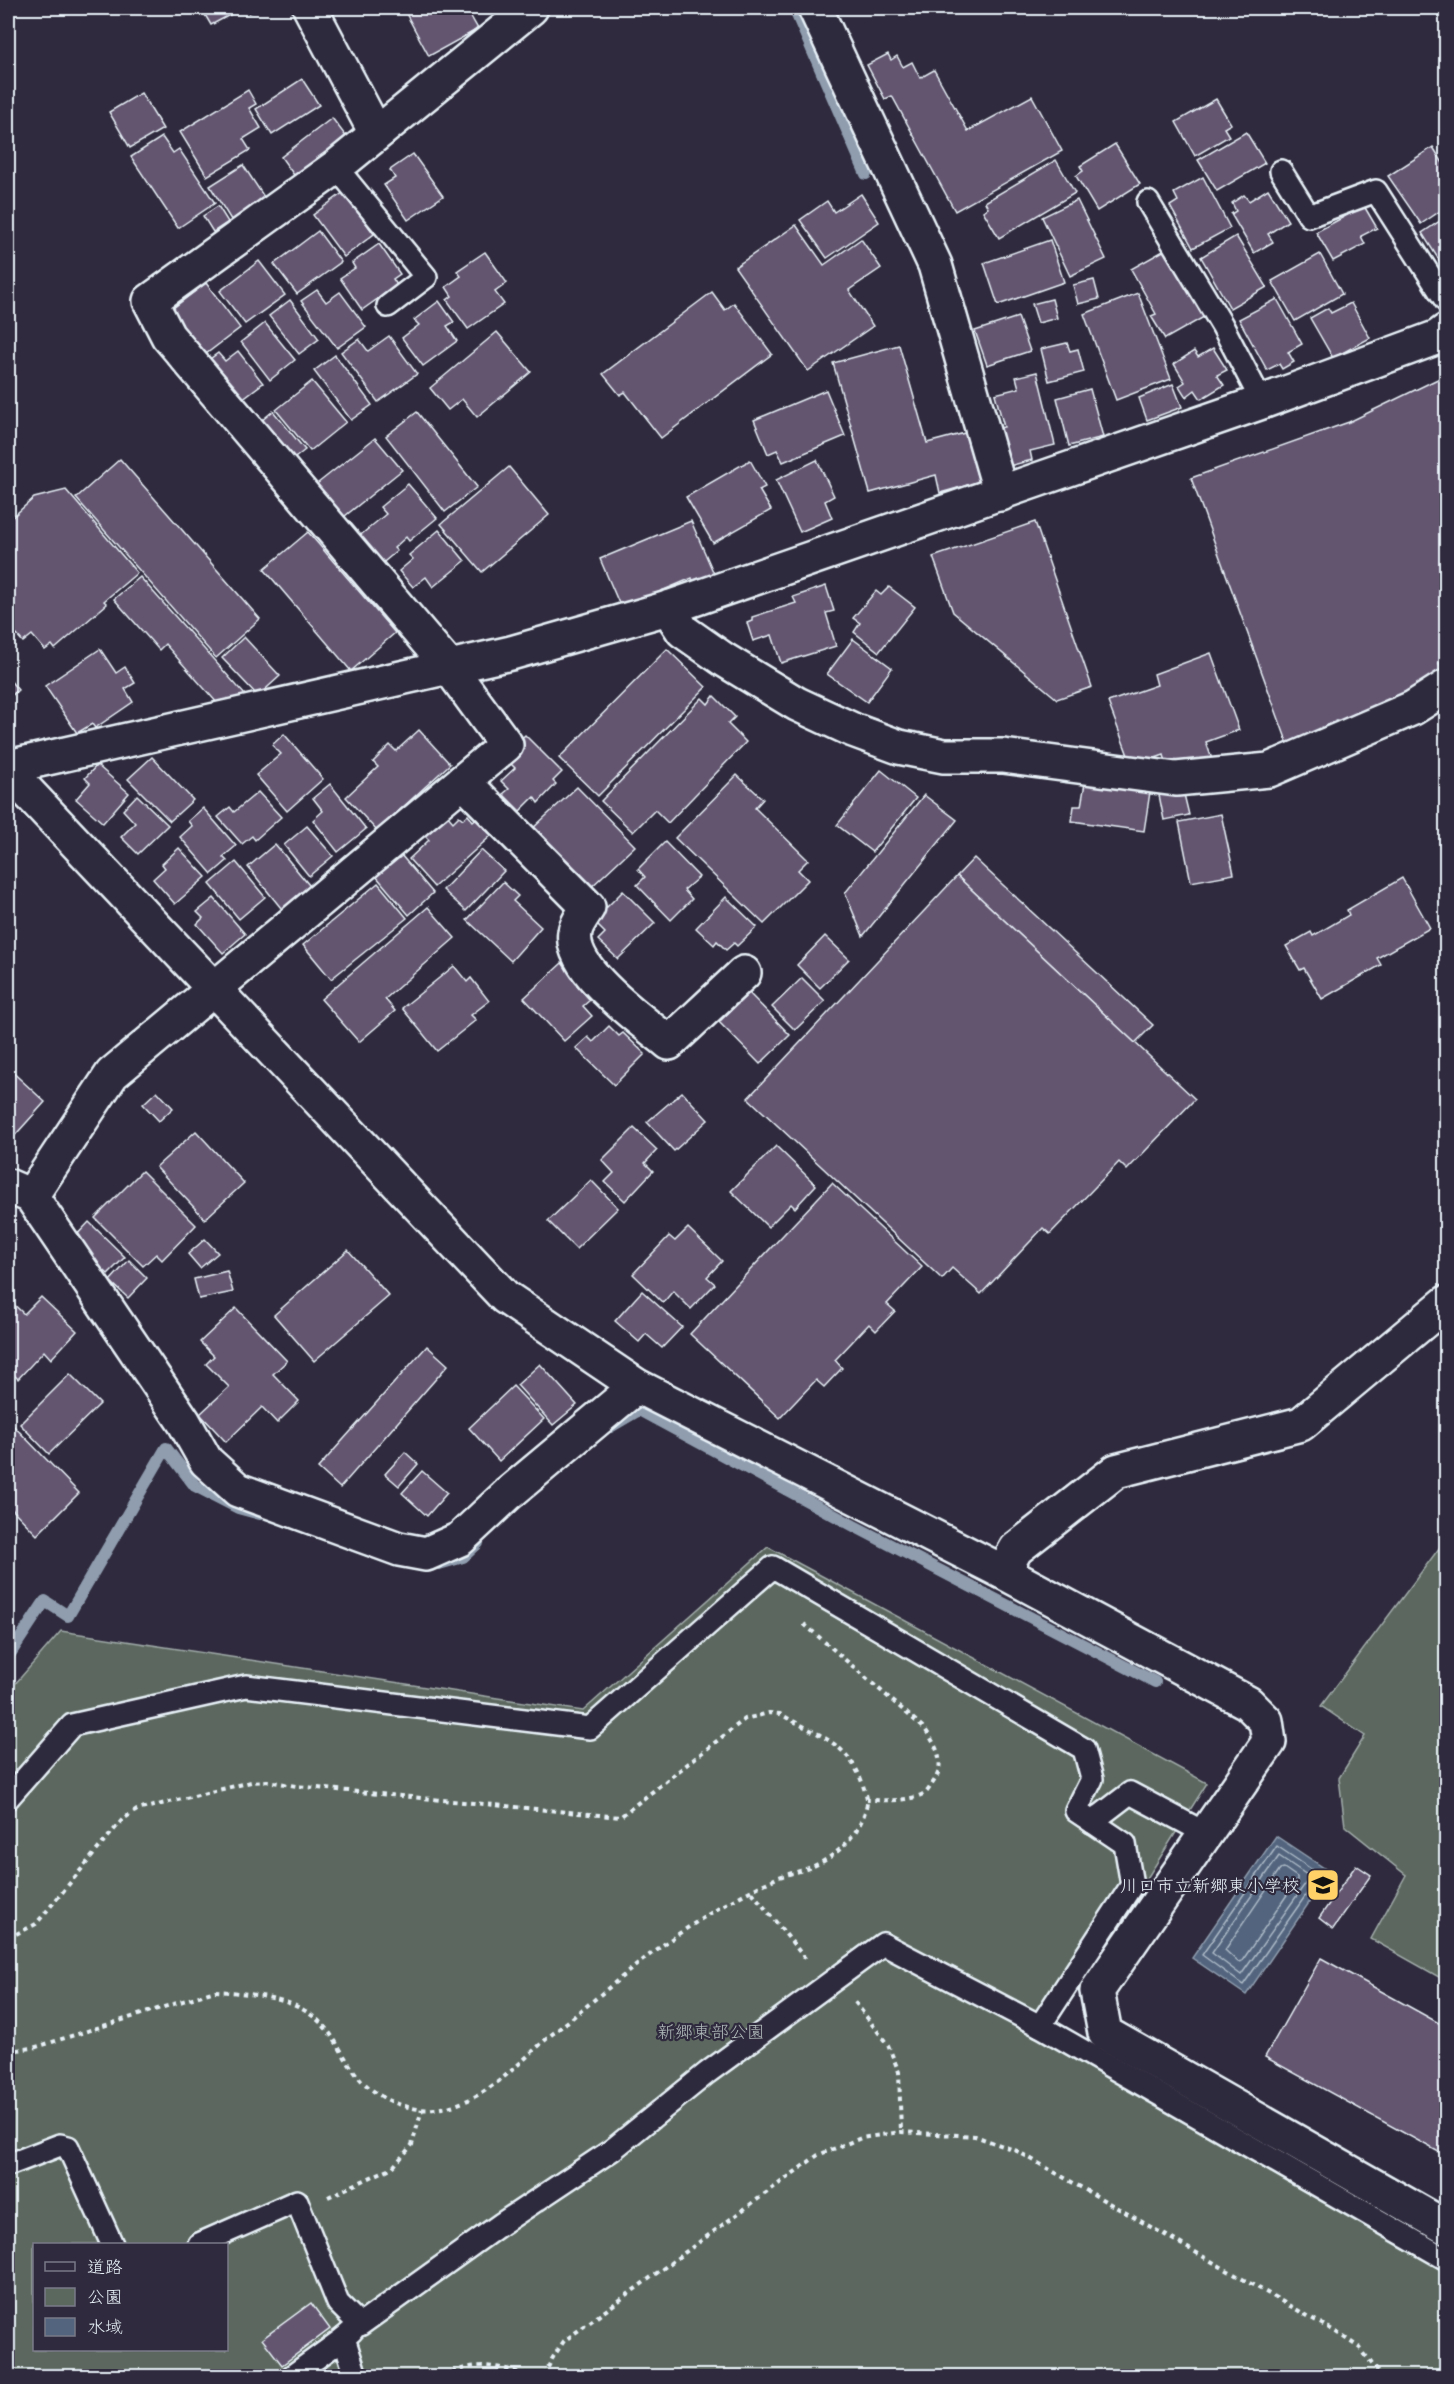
<svg xmlns="http://www.w3.org/2000/svg" width="1454" height="2384" viewBox="0 0 1454 2384" font-family="'Patrick Hand','Klee One',sans-serif">
<style>
.green{fill:#5b685e;stroke:#a2acab;stroke-width:1.5;fill-rule:evenodd}
.water{fill:#53657e;stroke:#8f9daf;stroke-width:1.5}
.lines{fill:none;stroke-linecap:round;stroke-linejoin:round}
.shore{stroke:#acb9c7;stroke-width:1.5}
.stream{stroke:#8f9daf;stroke-width:12}
.building{fill:#645570;stroke:#e8f1f8;stroke-width:1.5}
.service-casing{stroke:#e8f1f8;stroke-width:26}
.minor-casing{stroke:#e8f1f8;stroke-width:38}
.path{stroke:#e8f1f8;stroke-width:4;stroke-dasharray:4.5 4.5;stroke-linecap:butt}
.service{stroke:#2f2a3d;stroke-width:21}
.minor{stroke:#2f2a3d;stroke-width:33}
.labels{text-anchor:middle;dominant-baseline:central;stroke-width:4.5;stroke-linejoin:round;paint-order:stroke}
.poi-label{font-size:18px;fill:#e8f1f8;stroke:#2f2a3d;text-anchor:end}
.park-label{font-size:18px;fill:#b0baba;stroke:#2f2a3d}
</style>
<rect width="100%" height="100%" fill="#2f2a3d"/>
<filter id="ink" filterUnits="userSpaceOnUse"><feTurbulence type="fractalNoise" baseFrequency=".0167" numOctaves="2"/><feDisplacementMap in="SourceGraphic" scale="12" xChannelSelector="R" yChannelSelector="G"/><feConvolveMatrix kernelMatrix="1 2 1 2 8 2 1 2 1" color-interpolation-filters="sRGB"/></filter>
<g filter="url(#ink)">
<g class="green">
<polygon points="1446,1539 1446,1981 1371,1939 1406,1875 1345,1826 1339,1778 1365,1736 1321,1706"/>
<path d="M768,1547L1207,1783L1056,2023L1446,2242V2376H8V1692L61,1631L583,1711ZM34,2244H226V2350H34Z"/>
</g>
<polygon class="water" points="1276,1836 1330,1872 1246,1995 1192,1958"/>
<g class="lines">
<g class="shore">
<polygon points="1277,1846 1320,1875 1243,1985 1202,1955"/>
<polygon points="1279,1856 1310,1877 1241,1975 1212,1953"/>
<polygon points="1284,1868 1297,1877 1297,1880 1242,1961 1238,1962 1225,1950 1280,1869"/>
</g>
<g class="stream">
<polyline points="794,8 866,174"/>
<polyline points="610,1427 639,1410 854,1526 1155,1682"/>
<polyline points="439,1564 463,1557 478,1543"/>
<polyline points="8,1657 45,1601 68,1616 166,1448 195,1486 238,1508 260,1514"/>
</g>
</g>
<g class="building">
<polygon points="201,8 243,8 211,25"/>
<polygon points="246,8 259,8 249,13"/>
<polygon points="403,8 466,8 478,29 429,56"/>
<polygon points="888,54 891,60 897,56 903,67 912,62 920,78 934,70 968,131 1032,96 1062,151 955,211 892,96 885,99 867,65"/>
<polygon points="302,79 319,105 272,135 256,109"/>
<polygon points="248,90 256,104 249,108 261,128 243,139 250,150 207,176 180,132"/>
<polygon points="141,93 163,129 130,148 109,112"/>
<polygon points="1216,99 1231,124 1224,128 1229,136 1195,156 1176,122"/>
<polygon points="332,118 348,139 296,178 281,157"/>
<polygon points="1246,132 1265,163 1217,191 1198,160"/>
<polygon points="162,137 173,153 179,149 215,203 178,228 131,157"/>
<polygon points="1115,144 1140,184 1097,211 1076,176 1083,171 1080,166"/>
<polygon points="1433,147 1446,168 1446,207 1421,224 1388,176"/>
<polygon points="413,154 443,196 408,220 384,185 395,178 390,170"/>
<polygon points="1056,160 1075,193 999,238 983,211 988,208 985,202"/>
<polygon points="243,165 270,206 236,228 210,186"/>
<polygon points="1203,177 1230,228 1193,248 1170,206 1178,201 1174,193"/>
<polygon points="1268,189 1288,221 1268,234 1273,242 1254,253 1231,214 1236,211 1232,203 1244,195 1249,201"/>
<polygon points="344,192 374,234 344,257 313,215"/>
<polygon points="861,194 879,222 827,258 800,220 827,201 834,212"/>
<polygon points="1077,200 1106,259 1070,276 1042,217"/>
<polygon points="218,206 228,222 213,232 203,216"/>
<polygon points="1364,206 1377,228 1361,236 1365,244 1333,261 1316,232"/>
<polygon points="1446,217 1446,271 1422,233"/>
<polygon points="796,225 824,265 861,239 881,268 849,290 873,326 808,371 735,267"/>
<polygon points="318,231 341,262 297,294 274,264"/>
<polygon points="1236,236 1267,287 1230,308 1201,257"/>
<polygon points="1050,240 1064,282 998,305 984,263"/>
<polygon points="379,244 400,274 393,279 397,285 362,310 340,278 355,268 352,263"/>
<polygon points="1165,250 1204,317 1165,339 1151,316 1156,314 1131,269"/>
<polygon points="485,252 507,283 495,292 504,304 468,329 447,300 452,296 446,287 461,276 457,271"/>
<polygon points="1320,254 1342,294 1295,321 1272,281"/>
<polygon points="259,261 285,295 245,324 220,291"/>
<polygon points="1094,280 1099,299 1078,304 1073,285"/>
<polygon points="206,283 240,328 202,357 168,312"/>
<polygon points="317,290 326,302 340,292 366,327 337,348 301,301"/>
<polygon points="712,292 725,310 734,303 772,354 661,438 625,392 620,395 603,374"/>
<polygon points="1138,293 1171,379 1116,400 1084,314"/>
<polygon points="1052,299 1057,318 1038,323 1032,304"/>
<polygon points="1277,299 1302,344 1288,352 1294,362 1282,369 1279,364 1267,370 1239,319"/>
<polygon points="290,300 319,339 299,354 269,316"/>
<polygon points="439,301 454,322 447,326 457,341 423,366 402,338 419,325 414,320"/>
<polygon points="1351,303 1370,338 1333,358 1310,318 1328,308 1331,313"/>
<polygon points="1018,317 1030,351 987,365 975,331"/>
<polygon points="265,323 295,360 270,380 241,342"/>
<polygon points="497,332 531,372 477,417 462,399 448,410 430,388"/>
<polygon points="389,336 417,374 378,402 341,352 359,339 368,351"/>
<polygon points="1067,343 1070,351 1078,349 1084,372 1049,381 1041,349"/>
<polygon points="899,345 927,443 965,433 979,482 940,493 936,475 870,493 833,363"/>
<polygon points="1213,348 1227,370 1217,375 1224,385 1201,399 1195,390 1186,397 1179,386 1185,382 1174,364 1194,351 1198,357"/>
<polygon points="238,351 263,383 238,402 206,362 218,353 225,361"/>
<polygon points="335,355 372,405 351,420 314,371"/>
<polygon points="1037,372 1055,445 1030,451 1032,460 1009,466 999,428 1004,427 995,394 1019,388 1016,377"/>
<polygon points="1446,375 1446,661 1439,663 1443,678 1289,747 1191,478 1349,422"/>
<polygon points="312,381 346,422 310,451 276,410"/>
<polygon points="1173,384 1182,407 1147,420 1139,398"/>
<polygon points="1090,389 1103,437 1069,446 1057,398"/>
<polygon points="826,390 845,436 783,462 777,450 768,454 754,420"/>
<polygon points="273,411 305,450 286,465 254,427"/>
<polygon points="417,412 477,487 445,512 386,436"/>
<polygon points="375,438 402,470 340,520 313,487"/>
<polygon points="120,459 260,619 216,658 76,498"/>
<polygon points="750,460 765,487 759,490 771,510 713,543 686,497"/>
<polygon points="817,460 834,496 825,501 832,518 800,532 776,480"/>
<polygon points="509,467 549,515 482,572 441,524"/>
<polygon points="408,484 437,518 409,541 406,537 394,548 397,551 379,566 357,538 386,514 380,507"/>
<polygon points="66,490 137,573 104,601 107,604 55,649 52,645 45,650 32,635 23,642 8,625 8,521 34,498"/>
<polygon points="691,521 715,576 694,585 692,578 621,608 600,559"/>
<polygon points="1035,522 1092,687 1057,699 953,612 933,557"/>
<polygon points="439,530 465,561 433,587 426,577 413,587 399,571 413,559 409,555"/>
<polygon points="308,532 395,633 351,671 264,569"/>
<polygon points="140,577 246,696 218,704 165,644 159,650 114,599"/>
<polygon points="826,586 834,611 826,613 836,646 781,663 772,635 753,641 747,623 752,621 752,617 796,603 793,597"/>
<polygon points="889,587 915,607 879,652 854,632 860,623 853,618 876,591 881,595"/>
<polygon points="244,637 280,676 258,696 222,658"/>
<polygon points="853,639 892,668 867,702 827,674"/>
<polygon points="100,649 116,673 125,667 135,683 125,689 133,702 95,728 92,724 77,733 45,686"/>
<polygon points="667,649 706,687 598,796 559,758"/>
<polygon points="1211,653 1239,730 1206,742 1215,768 1168,768 1164,755 1132,766 1108,702 1157,685 1154,674"/>
<polygon points="8,678 18,690 8,699"/>
<polygon points="714,696 735,717 728,724 746,742 668,823 655,810 633,832 601,801 702,698 708,704"/>
<polygon points="419,730 450,764 377,831 346,797 378,767 373,762 390,745 396,751"/>
<polygon points="284,734 323,779 287,811 256,775 281,754 272,745"/>
<polygon points="525,735 562,772 553,781 556,784 538,803 534,797 520,811 503,794 509,789 501,781 515,768 503,756"/>
<polygon points="152,757 193,800 170,821 128,779"/>
<polygon points="97,765 129,793 103,823 76,799 90,783 85,778"/>
<polygon points="881,770 916,798 872,852 837,825"/>
<polygon points="737,775 763,799 755,808 808,860 798,870 808,880 764,924 675,838"/>
<polygon points="1085,783 1150,792 1144,831 1072,821 1074,806 1081,806"/>
<polygon points="330,784 366,829 338,852 313,820 323,811 313,798"/>
<polygon points="577,787 635,846 588,890 531,830"/>
<polygon points="1183,790 1189,815 1164,820 1159,795"/>
<polygon points="258,792 281,817 255,840 252,836 242,844 218,817 230,807 234,812"/>
<polygon points="137,795 168,825 138,854 121,837 135,823 123,810"/>
<polygon points="924,795 957,820 863,936 845,893"/>
<polygon points="203,808 236,846 223,857 227,861 212,874 180,837 192,826 188,821"/>
<polygon points="1221,814 1234,874 1191,882 1179,822"/>
<polygon points="447,815 453,822 459,816 463,819 468,815 473,821 478,817 493,834 434,887 409,859 429,840 425,836"/>
<polygon points="307,826 333,856 309,876 284,845"/>
<polygon points="665,842 699,877 684,890 692,899 671,920 637,885 645,877 638,869"/>
<polygon points="275,844 314,891 285,913 248,867"/>
<polygon points="179,848 206,877 175,904 153,879 165,868 162,864"/>
<polygon points="481,850 504,871 466,911 443,890"/>
<polygon points="401,855 433,893 409,915 376,876"/>
<polygon points="974,858 1153,1025 1135,1043 957,876"/>
<polygon points="236,862 265,897 239,919 210,884"/>
<polygon points="957,876 1195,1099 1127,1170 1119,1162 1050,1234 1043,1228 981,1294 952,1268 942,1279 748,1098"/>
<polygon points="1402,878 1430,928 1377,958 1381,965 1322,999 1304,968 1300,970 1286,946 1311,932 1313,936 1349,915 1347,910"/>
<polygon points="503,882 518,896 513,901 541,927 511,961 467,920"/>
<polygon points="378,883 407,918 331,979 303,945"/>
<polygon points="623,891 655,923 618,959 598,940 605,933 593,921"/>
<polygon points="726,897 757,927 737,946 734,943 726,950 717,941 714,945 696,928"/>
<polygon points="214,898 245,934 223,953 197,924 203,918 197,912"/>
<polygon points="428,907 455,938 385,999 395,1011 359,1042 321,999"/>
<polygon points="825,936 849,959 820,988 797,965"/>
<polygon points="562,963 580,982 577,985 590,1000 583,1006 592,1016 564,1041 524,998"/>
<polygon points="454,966 467,982 471,978 489,1001 471,1015 476,1020 437,1051 402,1008"/>
<polygon points="802,978 825,1001 795,1030 772,1007"/>
<polygon points="749,993 790,1035 760,1064 719,1022"/>
<polygon points="609,1026 619,1036 623,1033 645,1054 614,1085 576,1048 588,1037 593,1042"/>
<polygon points="8,1068 45,1102 8,1143"/>
<polygon points="157,1091 173,1108 159,1121 143,1104"/>
<polygon points="682,1092 708,1120 674,1151 647,1122"/>
<polygon points="634,1128 657,1150 645,1163 653,1171 625,1201 605,1182 614,1173 602,1160"/>
<polygon points="196,1131 244,1183 205,1219 156,1167"/>
<polygon points="776,1146 816,1185 795,1208 791,1204 768,1227 731,1191"/>
<polygon points="142,1171 196,1225 162,1260 156,1254 143,1266 95,1218"/>
<polygon points="591,1180 618,1208 576,1249 548,1221"/>
<polygon points="832,1183 922,1267 887,1304 895,1311 876,1331 869,1324 835,1360 842,1368 824,1387 816,1380 780,1418 690,1334"/>
<polygon points="89,1222 125,1257 108,1274 72,1240"/>
<polygon points="688,1228 722,1261 707,1277 715,1284 691,1309 673,1291 663,1303 633,1274 669,1236 675,1241"/>
<polygon points="205,1239 218,1253 200,1268 188,1254"/>
<polygon points="348,1250 389,1296 314,1361 274,1315"/>
<polygon points="129,1260 147,1278 128,1298 110,1281"/>
<polygon points="227,1271 233,1292 199,1299 194,1279"/>
<polygon points="642,1291 682,1327 662,1348 646,1334 639,1342 615,1321"/>
<polygon points="41,1297 77,1331 51,1359 44,1351 18,1379 8,1369 8,1299 24,1314"/>
<polygon points="236,1308 287,1361 273,1374 299,1401 277,1423 262,1407 226,1442 200,1414 229,1387 206,1364 214,1356 200,1342"/>
<polygon points="427,1346 448,1365 340,1488 318,1468"/>
<polygon points="540,1364 577,1405 553,1425 517,1385"/>
<polygon points="70,1374 100,1404 49,1454 20,1424"/>
<polygon points="513,1386 544,1419 499,1461 469,1428"/>
<polygon points="8,1420 79,1493 37,1535 8,1505"/>
<polygon points="405,1452 418,1464 399,1486 385,1474"/>
<polygon points="422,1471 447,1493 427,1516 402,1493"/>
<polygon points="1356,1865 1371,1875 1333,1929 1319,1918"/>
<polygon points="1321,1958 1446,2027 1446,2156 1265,2057"/>
<polygon points="311,2303 330,2329 282,2365 262,2339"/>
</g>
<g class="lines">
<g class="service-casing">
<g id="service">
<polyline points="336,167 426,277 388,306"/>
<polyline points="1281,171 1309,216 1376,191 1446,301"/>
<polyline points="1148,202 1222,325 1262,402"/>
<polyline points="8,1798 72,1725 246,1686 590,1728 773,1567 1084,1749 1092,1779 1076,1811 1125,1844 1132,1885 1040,2026"/>
<polyline points="1092,1822 1130,1793 1205,1833"/>
<polyline points="8,2165 60,2145 68,2147 112,2244"/>
<polyline points="199,2244 297,2201 338,2303 360,2325 501,2224 612,2150 707,2073 883,1944 1040,2026 1446,2259"/>
<polyline points="352,2331 344,2338 356,2376"/>
<polyline points="292,2376 344,2338"/>
</g>
</g>
<g class="minor-casing">
<g id="minor">
<polyline points="310,8 376,133"/>
<polyline points="815,8 935,265 1001,494"/>
<polyline points="668,608 683,631 723,659 797,704 853,730 899,747 944,756 1003,756 1176,779 1269,770 1413,708 1446,687"/>
<polyline points="8,767 511,653 668,608 1262,402 1438,337 1446,331"/>
<polyline points="8,771 505,1297 637,1386 1003,1572 1248,1703 1266,1721 1269,1742 1097,1991 1105,2033 1446,2227"/>
<path d="M463,781L588,907C584,914 576,924 575,932C568,970 643,1021 669,1043L744,973"/>
<polyline points="8,1186 31,1196 184,1422 206,1461 238,1490 399,1549 426,1554 460,1539 508,1494 637,1386"/>
<polyline points="31,1196 112,1074 506,745 449,667 168,336 150,301 336,167 531,8"/>
<polyline points="1003,1572 1016,1549 1116,1471 1301,1424 1446,1303"/>
</g>
</g>
<g class="path">
<path d="M804,1624L925,1729C937,1747 947,1764 932,1784C930,1787 927,1793 923,1794C908,1802 884,1800 867,1800"/>
<polyline points="752,1892 807,1961"/>
<path d="M8,1938L36,1924L123,1819L137,1810L251,1782L267,1781L296,1786L620,1817L745,1719L769,1713L780,1714C817,1735 849,1742 863,1785C864,1790 868,1797 867,1803C862,1834 835,1859 806,1869C797,1872 788,1874 779,1877C750,1890 719,1907 692,1925C642,1957 598,1998 551,2035C516,2065 483,2105 434,2109C420,2111 406,2107 393,2102C342,2080 347,2040 310,2014C284,1996 246,1993 215,1991L33,2048L8,2051"/>
<polyline points="855,2002 888,2045 899,2072 901,2132"/>
<polyline points="328,2197 393,2167 412,2145 422,2109"/>
<path d="M444,2376C475,2360 499,2366 531,2376"/>
<polyline points="544,2376 552,2359 564,2341 818,2155 861,2138 901,2132 975,2136 1017,2151 1336,2332 1360,2348 1381,2376"/>
</g>
<use href="#service" class="service"/>
<use href="#minor" class="minor"/>
</g>
</g>
<defs>
<g id="school-square" transform="scale(1.725)"><rect x="-9" y="-9" width="18" height="18" rx="4" fill="#ffd166" stroke="#2f2a3d"/><path d="M0-5L7-2L0 1L-7-2ZM-4 1L0 2.5L4 1V4Q0 6-4 4Z" fill="#111"/></g>
</defs>
<g fill-rule="evenodd">
<use href="#school-square" x="1323" y="1885"/>
</g>
<g class="labels">
<g class="poi-label">
<text x="1300" y="1885">川口市立新郷東小学校</text>
</g>
<g class="park-label">
<text x="711" y="2031">新郷東部公園</text>
</g>
</g>
<rect width="1454" height="2384" fill="none" stroke="#2f2a3d" stroke-width="30"/>
<rect x="15" y="15" width="1424" height="2354" fill="none" stroke="#e8f1f8" stroke-width="2" filter="url(#ink)"/>
<rect x="33" y="2243" width="195" height="108" fill="#2f2a3d" stroke="#797a88" stroke-width="1.5"/>
<rect x="45" y="2262" width="30" height="9" fill="#2f2a3d" stroke="#797a88" stroke-width="1.5"/>
<text x="87" y="2273" font-size="18" fill="#e8f1f8">道路</text>
<rect x="45" y="2288" width="30" height="18" fill="#5b685e" stroke="#797a88" stroke-width="1.5"/>
<text x="87" y="2303" font-size="18" fill="#e8f1f8">公園</text>
<rect x="45" y="2318" width="30" height="18" fill="#53657e" stroke="#797a88" stroke-width="1.5"/>
<text x="87" y="2333" font-size="18" fill="#e8f1f8">水域</text>
</svg>
